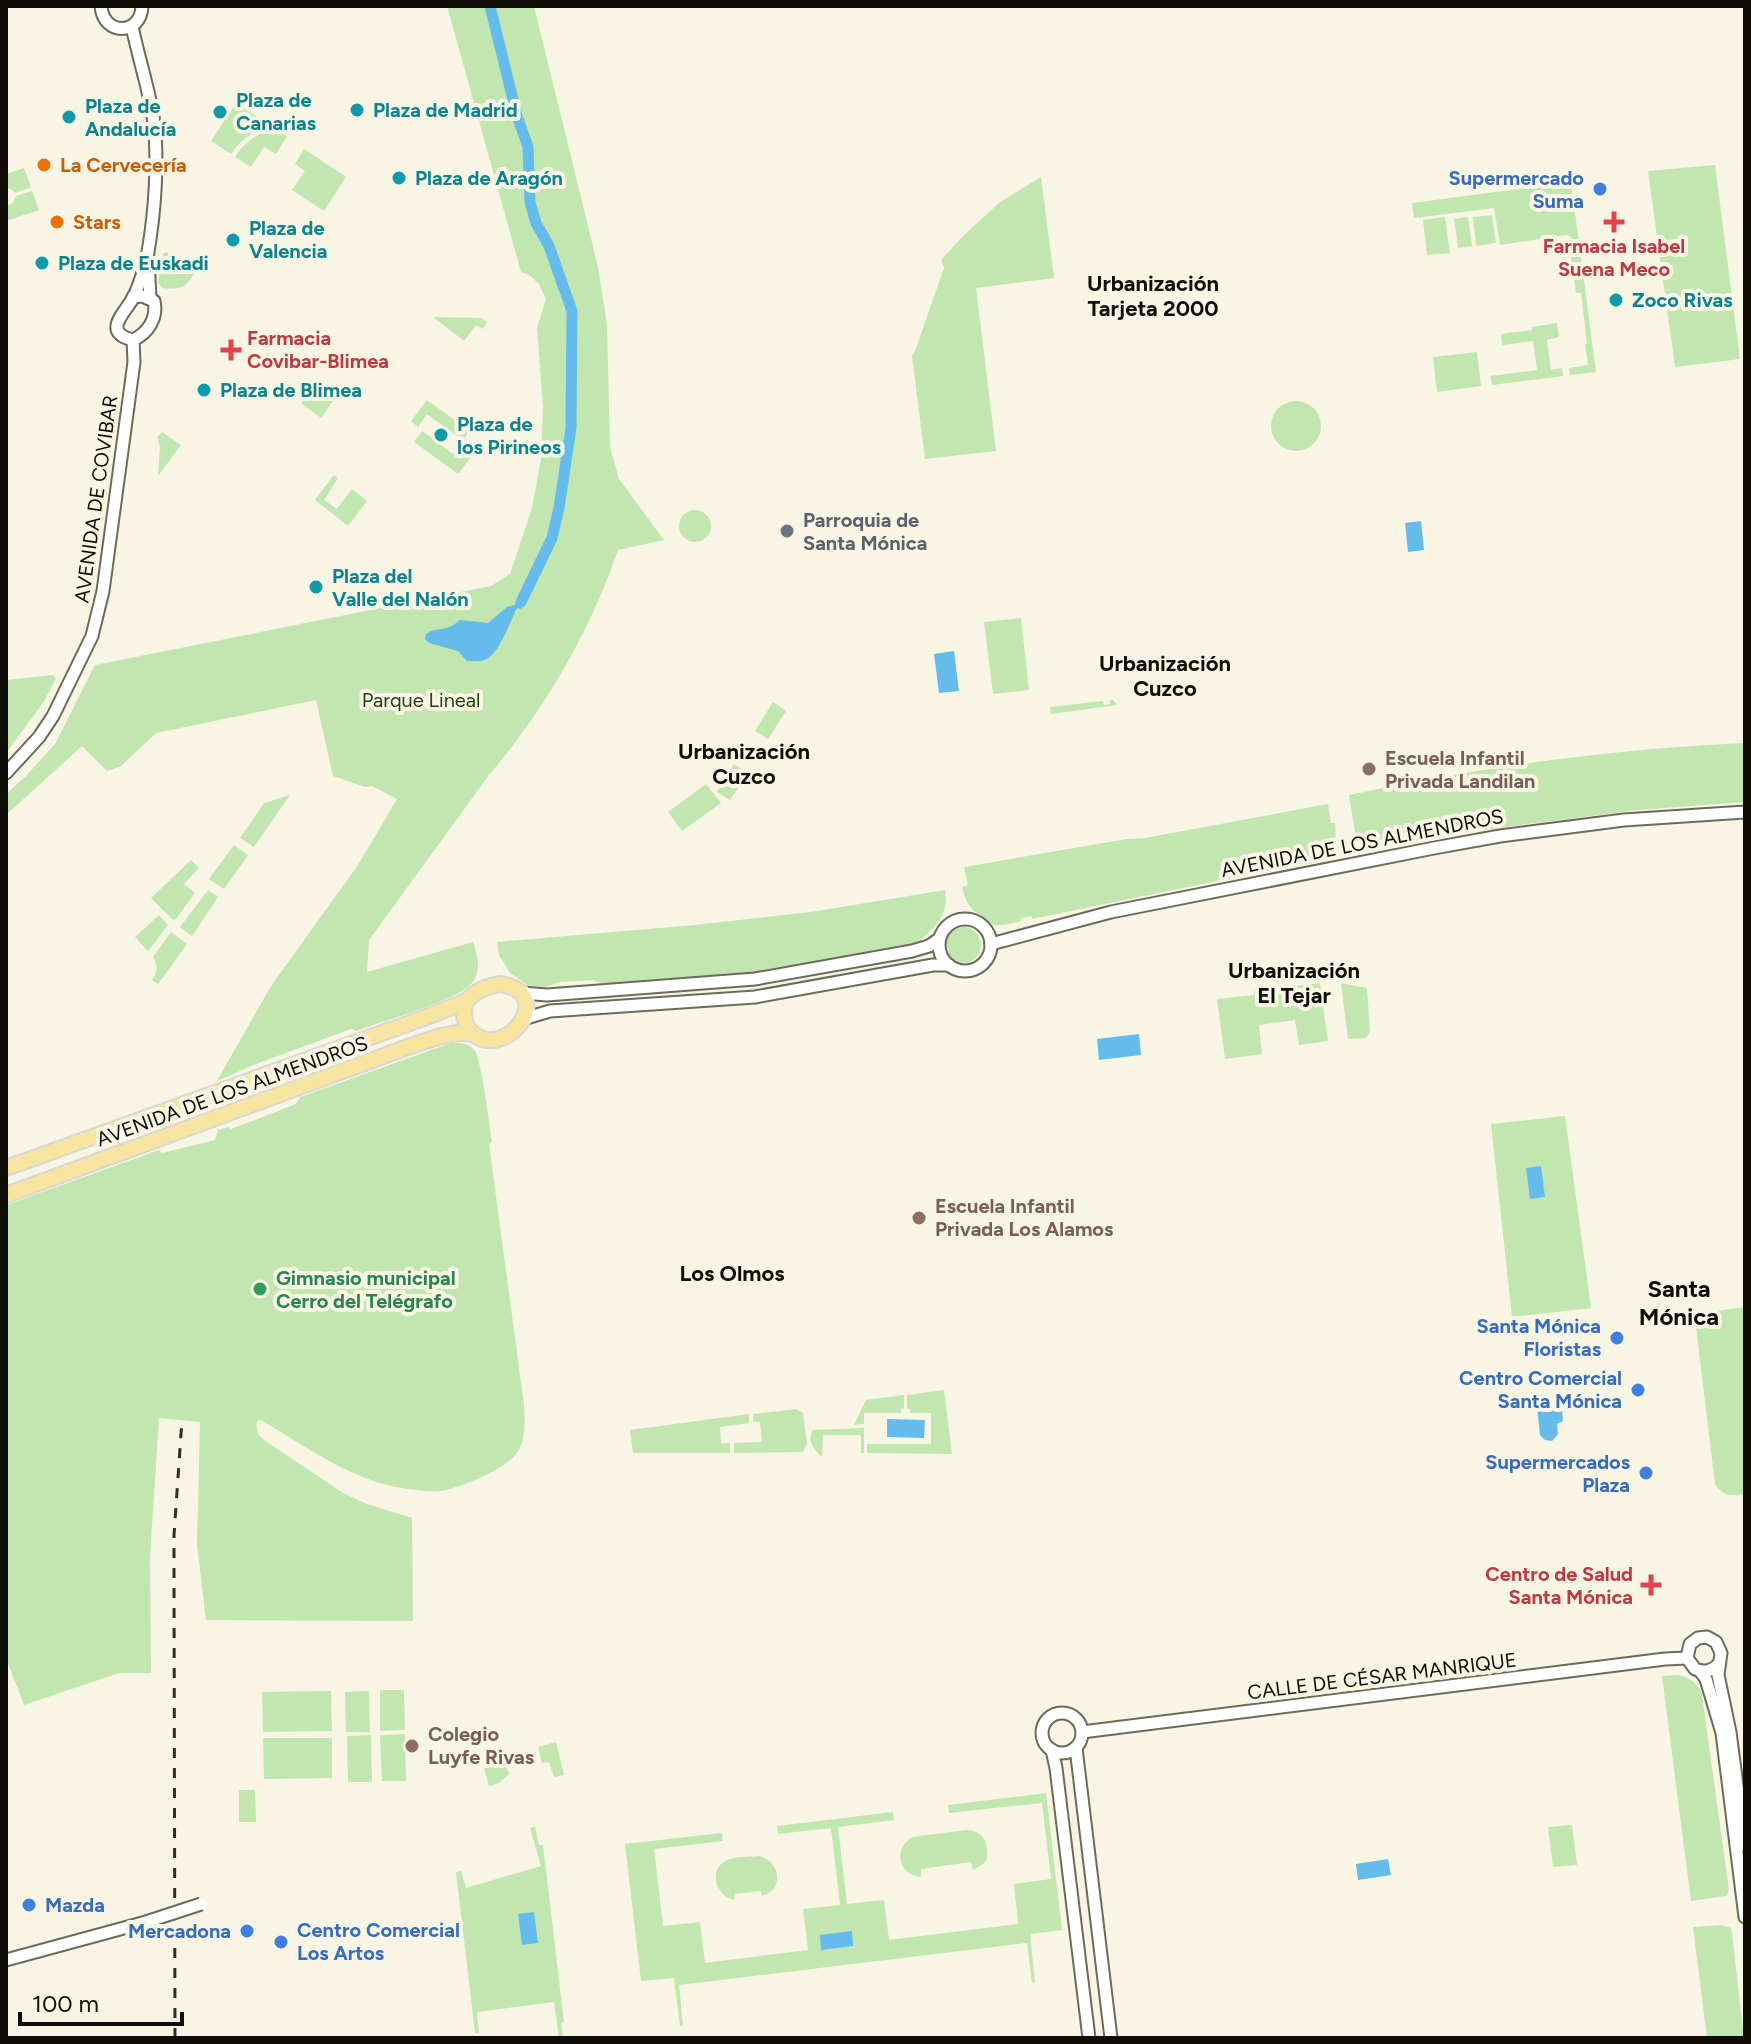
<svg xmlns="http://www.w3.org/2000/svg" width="1751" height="2044" viewBox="0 0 1751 2044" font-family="Figtree,sans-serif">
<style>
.green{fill:#c2e6b0}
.water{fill:#65bbec}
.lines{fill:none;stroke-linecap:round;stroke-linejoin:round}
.canal{stroke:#65bbec;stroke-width:11}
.minor-casing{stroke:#6d6a5b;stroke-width:15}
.major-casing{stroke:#d8d8d7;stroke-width:18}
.minor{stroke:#fff;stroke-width:11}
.major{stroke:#f7e5a0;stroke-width:14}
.rail{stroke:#2f2d26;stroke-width:3;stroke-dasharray:10 10;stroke-linecap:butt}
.minor-bridge-casing{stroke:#6d6a5b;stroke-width:15;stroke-linecap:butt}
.minor-bridge{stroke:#fff;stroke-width:11}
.culture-dot{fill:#0f9aa8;stroke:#f8f5e4;stroke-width:3}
.food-dot{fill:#e8710a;stroke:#f8f5e4;stroke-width:3}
.shop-dot{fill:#3f7fe0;stroke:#f8f5e4;stroke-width:3}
.health-dot{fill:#e0444e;stroke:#f8f5e4;stroke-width:3}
.worship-dot{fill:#6b7280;stroke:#f8f5e4;stroke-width:3}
.education-dot{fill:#8d6e63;stroke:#f8f5e4;stroke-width:3}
.leisure-dot{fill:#2e9e5b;stroke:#f8f5e4;stroke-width:3}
.labels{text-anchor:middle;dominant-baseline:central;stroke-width:8;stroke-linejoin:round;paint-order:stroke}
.culture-label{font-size:20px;font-weight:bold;fill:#0d838f;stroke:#f8f5e4;text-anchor:start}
.food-label{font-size:20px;font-weight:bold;fill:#c56008;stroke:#f8f5e4;text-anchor:start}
.shop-label{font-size:20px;font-weight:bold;fill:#366cbe;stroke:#f8f5e4;text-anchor:end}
.health-label{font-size:20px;font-weight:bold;fill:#be3a42;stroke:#f8f5e4}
.street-label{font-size:20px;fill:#0e0d07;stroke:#f8f5e4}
.worship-label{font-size:20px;font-weight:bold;fill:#5b616d;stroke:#f8f5e4;text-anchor:start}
.park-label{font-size:20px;fill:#244211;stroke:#f8f5e4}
.education-label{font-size:20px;font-weight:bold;fill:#785e54;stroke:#f8f5e4;text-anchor:start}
.leisure-label{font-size:20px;font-weight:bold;fill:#27864d;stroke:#f8f5e4;text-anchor:start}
.neighbourhood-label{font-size:22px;font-weight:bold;fill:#0e0d07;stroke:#f8f5e4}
.quarter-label{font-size:24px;font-weight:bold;fill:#0e0d07;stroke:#f8f5e4}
</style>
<rect width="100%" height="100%" fill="#f8f5e4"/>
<g class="green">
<path d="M447,6H534L598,267L607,325L610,447L619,479L664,540L618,550C590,632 545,709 489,775L369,940L367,972L473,942C476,952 480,963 477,973C475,981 469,987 462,991C432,1008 389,1019 356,1031L351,1029L256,1064L217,1081L271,986L358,865L397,799L372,786L365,787L333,776L316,700L156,733L121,766L107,771L82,746L6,815V794L26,776L55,744L95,665L491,586L510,574L532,508L541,458L543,407L537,328L546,299L539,284L529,275L521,272Z"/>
<path d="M236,103L267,123C252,136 243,136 231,154L211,141Z"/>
<path d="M270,125L287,136L276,154L264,147L251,167L235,157C246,140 256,138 270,125Z"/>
<polygon points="304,149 346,177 324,211 292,190 305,171 295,164"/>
<polygon points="1715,165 1740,359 1675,367 1648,171"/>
<polygon points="24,168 31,187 15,193 11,189 6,188 6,174"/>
<polygon points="1041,177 1054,278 976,288 996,451 925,459 912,356 915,351 944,268 941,260 963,236 1000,202"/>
<polygon points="1571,182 1596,372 1570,375 1569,368 1588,365 1585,344 1587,344 1581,293 1576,293 1571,257 1574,256 1572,238 1567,235 1500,245 1494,208 1414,218 1412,203"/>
<polygon points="32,191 39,210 6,221 6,206 13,203 16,196"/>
<polygon points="1492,215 1496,243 1476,246 1473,217"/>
<polygon points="1445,217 1450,253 1427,255 1423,220"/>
<polygon points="1468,217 1472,246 1458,248 1454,219"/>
<path d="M166,252L196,270C186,287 183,290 163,288L158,283L163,254Z"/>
<polygon points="433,317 482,318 487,322 483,329 478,326 475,326 464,341"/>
<polygon points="1557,323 1559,337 1547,340 1551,370 1562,368 1563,376 1492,385 1490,376 1537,370 1533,341 1502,345 1501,334 1532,330 1532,327"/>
<polygon points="1477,352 1481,386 1437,392 1433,357"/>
<polygon points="316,383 336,397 321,418 301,403"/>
<polygon points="427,400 470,431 463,440 427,414 418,427 411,421"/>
<circle cx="1296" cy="426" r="25"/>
<polygon points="422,431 453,454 461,443 474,453 458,474 414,442"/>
<polygon points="162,432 181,445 158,476 160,447 157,437"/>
<polygon points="334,475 338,478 324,500 337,509 352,489 367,501 348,526 315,500"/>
<circle cx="695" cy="526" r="16"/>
<polygon points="1021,618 1029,690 993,694 984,622"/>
<polygon points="53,675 56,679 43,703 6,753 6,680"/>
<polygon points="1110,700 1113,700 1117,705 1051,714 1050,707 1103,701 1104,705 1110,704"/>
<polygon points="773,702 786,711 768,739 755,731"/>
<path d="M1745,743V802L1638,810L1474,831L1435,838H1406L1362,844L1356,838L1349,795C1480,767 1612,749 1745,743Z"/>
<polygon points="734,764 748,773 730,800 717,792"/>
<polygon points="706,784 721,803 682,831 668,812"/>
<polygon points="290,795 254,847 240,838 264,803"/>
<path d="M1328,804L1331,823H1335C1336,838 1337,848 1325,859L1032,919V916L1021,918V921C1013,923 1003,926 995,925C989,923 988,921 983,918C969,907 967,905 962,887L968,885L964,867L1127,839L1145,838Z"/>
<polygon points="234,845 248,855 224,889 209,879"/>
<polygon points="191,860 199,868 184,884 195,893 176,919 173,920 151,898"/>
<polygon points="208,890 218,897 192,936 180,927"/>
<path d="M945,890C950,913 935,928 918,942L765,971L606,985L593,980L560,982L546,987L529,986L510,973L499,955L497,942L695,925L811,912Z"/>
<polygon points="159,915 168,925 148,951 135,937"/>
<circle cx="963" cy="945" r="18"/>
<path d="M171,932L187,944L158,984L152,980C158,971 158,966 153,957Z"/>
<polygon points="1320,983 1328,1041 1299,1045 1295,1020 1259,1025 1262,1054 1225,1059 1217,999 1254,995 1254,991"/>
<polygon points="1341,983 1367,988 1370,1032 1366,1038 1348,1039"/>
<path d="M451,1043C460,1043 469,1043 475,1051C481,1059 490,1127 492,1142L489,1144L524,1405C526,1444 524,1456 488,1474C473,1481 457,1488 441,1491C434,1492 425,1491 417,1490C359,1486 310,1449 261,1420L257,1421C256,1430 257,1434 264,1440L343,1493L367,1504L412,1518L413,1621L206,1620L197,1545L200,1422L159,1418L150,1558L151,1673H119L24,1705L6,1658V1205L159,1150L162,1153L215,1140L218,1130L228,1127L231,1129L296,1104L300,1097Z"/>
<polygon points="1565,1116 1591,1308 1512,1317 1491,1124"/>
<path d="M1745,1307V1494C1731,1496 1724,1497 1715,1484L1695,1319L1697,1315L1702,1313Z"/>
<polygon points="944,1390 952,1454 867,1453 867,1444 931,1444 931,1413 910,1413 910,1409 907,1409 907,1395"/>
<polygon points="904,1395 904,1409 901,1409 901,1413 864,1413 864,1424 854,1425 866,1400"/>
<polygon points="796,1409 803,1413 807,1444 803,1452 734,1453 734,1443 762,1442 760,1422 753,1422 753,1414"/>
<polygon points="749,1414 749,1423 720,1427 721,1443 730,1443 730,1453 633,1453 630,1430"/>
<path d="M864,1428V1453H861V1435H823L822,1457C815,1450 806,1441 813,1430Z"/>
<path d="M1678,1675C1690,1678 1699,1683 1702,1695L1729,1890L1726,1896L1691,1901L1662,1676Z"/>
<polygon points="380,1690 404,1690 405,1730 380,1731"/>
<polygon points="331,1691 332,1731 263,1732 262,1692"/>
<polygon points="369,1691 370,1732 346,1732 345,1692"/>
<polygon points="405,1734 406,1781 382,1781 380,1735"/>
<polygon points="371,1735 372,1782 348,1782 347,1736"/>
<polygon points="263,1738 332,1738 332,1778 264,1779"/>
<polygon points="556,1742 564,1775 554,1777 549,1762 542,1763 538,1747"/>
<polygon points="505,1760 509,1774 499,1783 489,1786 483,1764"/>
<polygon points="255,1790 256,1822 239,1822 239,1790"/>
<polygon points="1046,1793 1062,1930 1030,1934 1035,1982 1032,1983 1027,1943 679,1985 683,2026 680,2026 674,1978 641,1981 625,1844 722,1833 723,1841 654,1849 663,1926 700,1922 705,1963 808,1950 803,1909 840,1905 831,1828 778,1834 777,1826 893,1812 894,1820 838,1827 847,1904 884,1900 889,1940 1018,1924 1014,1884 1051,1879 1042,1803 949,1813 948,1805"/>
<polygon points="1572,1825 1577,1865 1553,1867 1548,1827"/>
<polygon points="535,1826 539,1845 543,1845 564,2022 561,2023 563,2038 559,2038 554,2002 477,2012 479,2033 475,2033 456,1872 461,1871 466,1888 541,1866 530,1828"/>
<path d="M966,1830C983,1830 989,1843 987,1859L983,1864L973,1870L971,1862L921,1869V1877C898,1875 893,1849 912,1837Z"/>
<path d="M760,1856C781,1863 784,1890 762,1896L761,1891L734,1894V1900C715,1895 708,1869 727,1860C737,1856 750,1857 760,1856Z"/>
<polygon points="1722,1925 1731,1928 1732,1933 1744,2038 1707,2038 1693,1927"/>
</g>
<g class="water">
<polygon points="1421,521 1424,550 1408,552 1405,523"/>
<path d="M518,601L524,603L521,609L517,608C510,621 501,650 487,659C481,662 473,661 467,661L458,651L429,643L425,639L426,634C438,626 445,633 460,620L488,623L507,607L515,605Z"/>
<polygon points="954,651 959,691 939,693 934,654"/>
<polygon points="1139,1034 1141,1055 1099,1060 1097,1039"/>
<polygon points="1541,1166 1545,1197 1530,1199 1526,1168"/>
<polygon points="1548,1406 1551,1410 1562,1409 1563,1421 1557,1424 1558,1434 1552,1441 1545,1440 1540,1435 1537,1407"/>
<polygon points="887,1419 925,1420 924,1438 887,1437"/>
<polygon points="1388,1859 1391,1875 1358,1880 1356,1864"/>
<polygon points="534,1912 538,1943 522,1945 518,1914"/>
<polygon points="852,1931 853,1946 821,1950 820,1935"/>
</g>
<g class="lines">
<polyline class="canal" points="490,6 517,116 528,147 530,202 536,223 549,246 572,311 571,428 559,508 552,538 521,602"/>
<g class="minor-casing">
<g id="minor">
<path d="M101,6C103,36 141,36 142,6"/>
<path d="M132,26C138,56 148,86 153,116C159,157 155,211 148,252C147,262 138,289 133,298C125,313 101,332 133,340"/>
<polyline points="148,259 150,298"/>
<path d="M133,340C148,333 158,318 154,301L142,296L133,297"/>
<polyline points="6,773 39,737 53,716 92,636 103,591 134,362 133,340"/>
<circle cx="965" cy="945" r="26"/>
<polyline points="991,944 1111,912 1434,848 1500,836 1624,820 1745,812"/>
<polyline points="522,993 547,995 755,979 912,951 929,946 939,939"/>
<polyline points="523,1019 550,1011 755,997 933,965 949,965"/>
<path d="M1719,1664C1712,1671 1705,1673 1695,1669L1687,1658L1690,1644L1698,1638L1707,1637L1716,1642L1721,1653L1718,1675L1730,1732L1745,1846"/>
<polyline points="1700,1671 1706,1679 1722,1733 1745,1917"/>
<circle cx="1062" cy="1733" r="20"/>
<polyline points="1082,1732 1665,1659 1687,1658"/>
<polyline points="1076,1748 1111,2038"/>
<polyline points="1052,1750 1056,1768 1089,2038"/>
<polyline points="6,1960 146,1922"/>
</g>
</g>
<g class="major-casing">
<g id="major">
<path d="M500,984C557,992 508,1059 475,1035C470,1032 466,1026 465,1020C458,997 482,987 500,984Z"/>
<polyline points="6,1168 432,1015 468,1000"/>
<path d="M6,1195L408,1047C429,1040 451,1030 473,1034"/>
</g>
</g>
<use href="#minor" class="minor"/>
<use href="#major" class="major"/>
<polyline class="rail" points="175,2038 174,1578 174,1535 182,1420"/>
<g class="minor-bridge-casing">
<polyline id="minor-bridge" points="146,1922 201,1904"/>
</g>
<use href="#minor-bridge" class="minor-bridge"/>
</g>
<g class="culture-dot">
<circle cx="357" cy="110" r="8"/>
<circle cx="220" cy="112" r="8"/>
<circle cx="69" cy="117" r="8"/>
<circle cx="399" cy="178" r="8"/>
<circle cx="233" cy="240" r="8"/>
<circle cx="42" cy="263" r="8"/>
<circle cx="1616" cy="300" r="8"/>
<circle cx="204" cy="390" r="8"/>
<circle cx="441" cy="435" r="8"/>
<circle cx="316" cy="587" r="8"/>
</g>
<g class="food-dot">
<circle cx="44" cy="165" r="8"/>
<circle cx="57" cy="222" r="8"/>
</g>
<g class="shop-dot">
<circle cx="1600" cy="189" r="8"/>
<circle cx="1617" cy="1338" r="8"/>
<circle cx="1638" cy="1390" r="8"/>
<circle cx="1646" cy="1473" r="8"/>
<circle cx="29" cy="1905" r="8"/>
<circle cx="247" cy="1931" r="8"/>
<circle cx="281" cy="1942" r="8"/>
</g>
<g class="health-dot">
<path d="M1610 210h8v8h8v8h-8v8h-8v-8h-8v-8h8z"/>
<path d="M227 338h8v8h8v8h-8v8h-8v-8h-8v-8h8z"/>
<path d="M1647 1573h8v8h8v8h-8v8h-8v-8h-8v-8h8z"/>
</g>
<circle class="worship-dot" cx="787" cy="531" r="8"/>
<g class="education-dot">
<circle cx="1369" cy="769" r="8"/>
<circle cx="919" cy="1218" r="8"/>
<circle cx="412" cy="1746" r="8"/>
</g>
<circle class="leisure-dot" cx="260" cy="1289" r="8"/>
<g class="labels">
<g class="culture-label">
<text x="236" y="100">Plaza de<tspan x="236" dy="23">Canarias</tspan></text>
<text x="85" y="106">Plaza de<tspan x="85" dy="23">Andalucía</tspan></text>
<text x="373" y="110">Plaza de Madrid</text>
<text x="415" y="178">Plaza de Aragón</text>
<text x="249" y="228">Plaza de<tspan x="249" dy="23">Valencia</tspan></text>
<text x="58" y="263">Plaza de Euskadi</text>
<text x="1632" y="300">Zoco Rivas</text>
<text x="220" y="390">Plaza de Blimea</text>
<text x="457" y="424">Plaza de<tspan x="457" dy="23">los Pirineos</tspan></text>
<text x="332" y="576">Plaza del<tspan x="332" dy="23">Valle del Nalón</tspan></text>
</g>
<g class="food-label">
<text x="60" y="165">La Cervecería</text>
<text x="73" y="222">Stars</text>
</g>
<g class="shop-label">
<text x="1584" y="178">Supermercado<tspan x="1584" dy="23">Suma</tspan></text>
<text x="1601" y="1326">Santa Mónica<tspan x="1601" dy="23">Floristas</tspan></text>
<text x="1622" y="1378">Centro Comercial<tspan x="1622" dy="23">Santa Mónica</tspan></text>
<text x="1630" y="1462">Supermercados<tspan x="1630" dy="23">Plaza</tspan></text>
<text x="45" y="1905" text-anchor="start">Mazda</text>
<text x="297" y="1930" text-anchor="start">Centro Comercial<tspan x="297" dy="23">Los Artos</tspan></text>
<text x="231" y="1931">Mercadona</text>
</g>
<g class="health-label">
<text x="1614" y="246">Farmacia Isabel<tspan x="1614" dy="23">Suena Meco</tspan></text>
<text x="247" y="338" text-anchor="start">Farmacia<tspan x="247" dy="23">Covibar-Blimea</tspan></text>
<text x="1633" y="1574" text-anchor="end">Centro de Salud<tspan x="1633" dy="23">Santa Mónica</tspan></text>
</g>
<g class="street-label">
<text transform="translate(96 499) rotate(-82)">AVENIDA DE COVIBAR</text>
<text transform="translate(1362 843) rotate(-11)">AVENIDA DE LOS ALMENDROS</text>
<text transform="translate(232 1091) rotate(-20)">AVENIDA DE LOS ALMENDROS</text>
<text transform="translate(1382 1676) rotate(-7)">CALLE DE CÉSAR MANRIQUE</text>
</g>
<g class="worship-label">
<text x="803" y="520">Parroquia de<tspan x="803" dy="23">Santa Mónica</tspan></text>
</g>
<g class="park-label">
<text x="421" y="700">Parque Lineal</text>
</g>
<g class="education-label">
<text x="1385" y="758">Escuela Infantil<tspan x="1385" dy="23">Privada Landilan</tspan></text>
<text x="935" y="1206">Escuela Infantil<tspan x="935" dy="23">Privada Los Alamos</tspan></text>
<text x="428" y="1734">Colegio<tspan x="428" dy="23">Luyfe Rivas</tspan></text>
</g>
<g class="leisure-label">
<text x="276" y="1278">Gimnasio municipal<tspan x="276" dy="23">Cerro del Telégrafo</tspan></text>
</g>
<g class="neighbourhood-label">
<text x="1153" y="283">Urbanización<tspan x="1153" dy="25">Tarjeta 2000</tspan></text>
<text x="1165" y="663">Urbanización<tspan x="1165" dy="25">Cuzco</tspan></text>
<text x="744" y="751">Urbanización<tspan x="744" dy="25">Cuzco</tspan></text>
<text x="1294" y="970">Urbanización<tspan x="1294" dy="25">El Tejar</tspan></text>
<text x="732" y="1273">Los Olmos</text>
</g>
<g class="quarter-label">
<text x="1679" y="1288">Santa<tspan x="1679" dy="28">Mónica</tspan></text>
</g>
</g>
<rect width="1751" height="2044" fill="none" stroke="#0e0d07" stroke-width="16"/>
<path d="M20 2012v12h162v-12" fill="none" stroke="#0e0d07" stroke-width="4"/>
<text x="32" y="2012" font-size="24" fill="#0e0d07" stroke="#f8f5e4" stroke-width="6" paint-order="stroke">100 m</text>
</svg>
